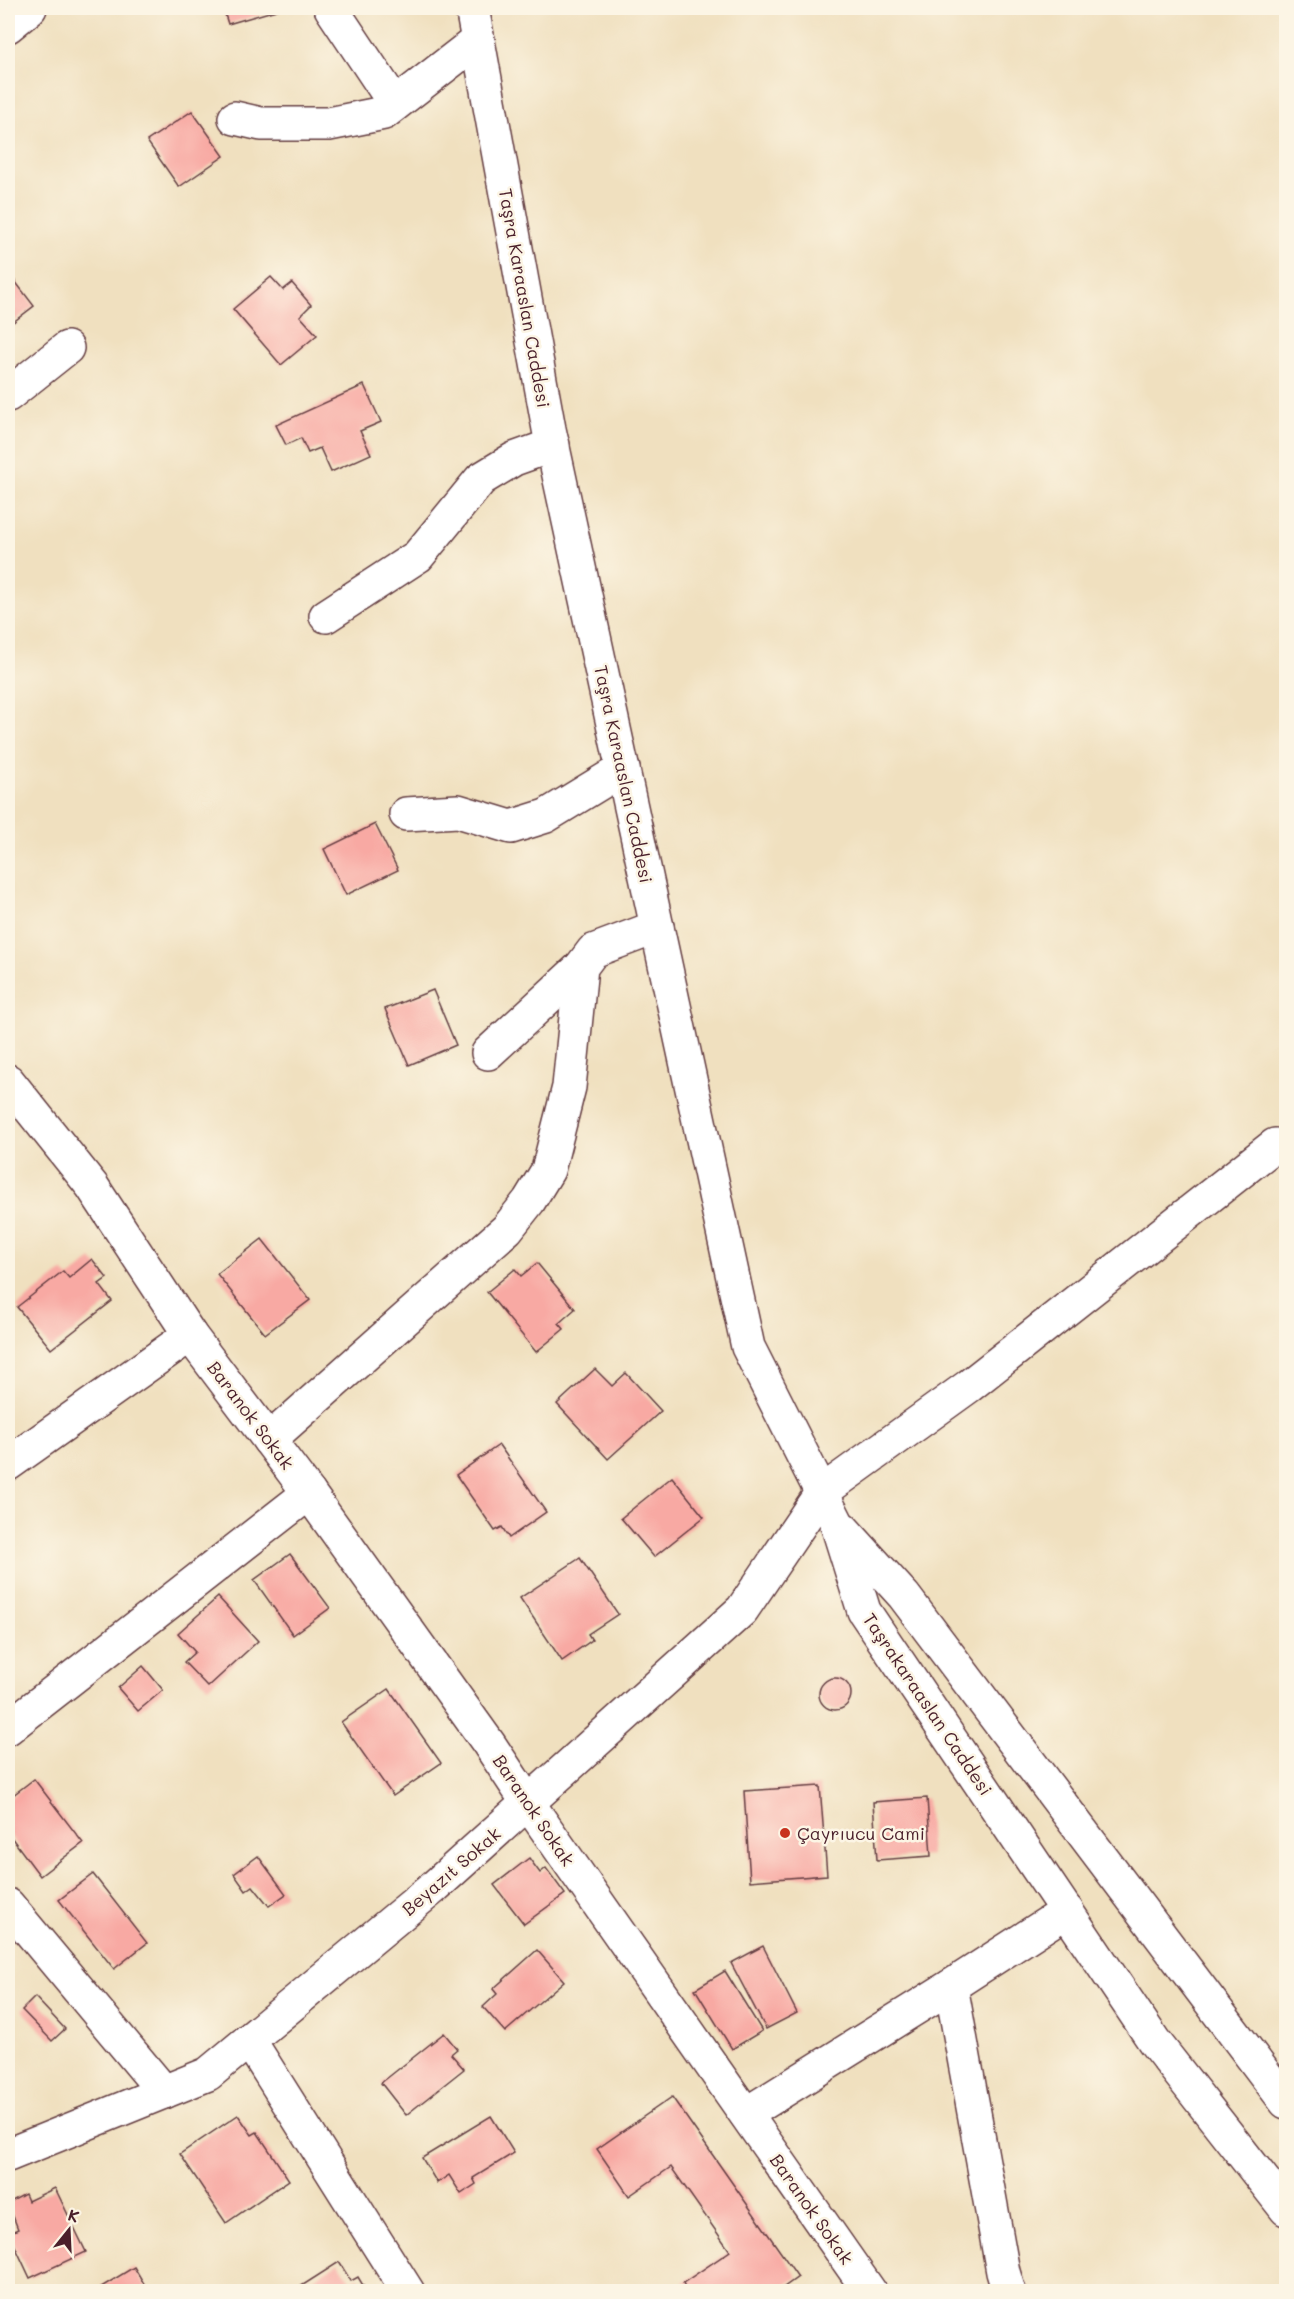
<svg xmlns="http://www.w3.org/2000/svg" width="1294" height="2299" viewBox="0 0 1294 2299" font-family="Mali,sans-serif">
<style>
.building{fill:#f8a9a3}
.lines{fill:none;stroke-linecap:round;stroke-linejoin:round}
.minor-casing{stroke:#633c41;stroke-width:36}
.tertiary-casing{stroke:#633c41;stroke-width:36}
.minor{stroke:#fff;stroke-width:33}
.tertiary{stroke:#fff;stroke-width:33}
.poi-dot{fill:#c8321e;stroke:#fcf5e5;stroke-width:2}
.labels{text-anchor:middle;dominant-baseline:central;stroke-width:5;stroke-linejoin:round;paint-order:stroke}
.street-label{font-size:18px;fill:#4a1f2b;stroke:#fcf5e5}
.poi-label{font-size:18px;fill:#4a1f2b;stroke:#fcf5e5;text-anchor:start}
</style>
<rect width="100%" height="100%" fill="#fcf5e5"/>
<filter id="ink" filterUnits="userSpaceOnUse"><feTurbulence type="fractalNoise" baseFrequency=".0167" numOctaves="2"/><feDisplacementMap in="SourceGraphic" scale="12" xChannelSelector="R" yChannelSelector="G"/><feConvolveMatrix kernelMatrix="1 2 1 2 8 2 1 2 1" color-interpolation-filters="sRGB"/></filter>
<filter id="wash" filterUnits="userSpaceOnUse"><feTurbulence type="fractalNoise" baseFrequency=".008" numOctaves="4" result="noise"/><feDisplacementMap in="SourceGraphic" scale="24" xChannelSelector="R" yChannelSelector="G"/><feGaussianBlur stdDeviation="1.35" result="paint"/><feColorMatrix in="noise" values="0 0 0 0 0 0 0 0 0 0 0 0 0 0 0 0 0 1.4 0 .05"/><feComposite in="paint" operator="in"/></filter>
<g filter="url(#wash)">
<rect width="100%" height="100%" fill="#f0e0bf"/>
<g id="blocks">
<g class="building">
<polygon points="223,8 283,8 228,24"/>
<polygon points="192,111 224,156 179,187 147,141"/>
<polygon points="8,272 34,306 8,326"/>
<polygon points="271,277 283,290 292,283 311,305 300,316 317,335 281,365 233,309"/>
<polygon points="364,385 381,422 360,431 371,454 331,472 320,448 308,453 301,438 286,445 276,425"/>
<polygon points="375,824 398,870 346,895 324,849"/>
<polygon points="433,990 456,1045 409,1065 385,1009"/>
<polygon points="262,1239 310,1300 265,1334 217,1274"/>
<polygon points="92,1259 107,1278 99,1284 112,1301 51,1349 17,1307 63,1271 69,1278"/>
<polygon points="537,1263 575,1309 559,1323 564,1329 536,1352 487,1292 515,1269 521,1276"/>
<polygon points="595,1369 612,1386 626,1373 661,1411 608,1459 557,1404"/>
<polygon points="499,1445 546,1512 509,1538 502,1527 495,1531 456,1475"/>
<polygon points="672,1477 704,1517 654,1557 621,1518"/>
<polygon points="290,1554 330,1608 293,1635 254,1580"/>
<polygon points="580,1558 618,1614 588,1634 592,1640 562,1661 520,1598"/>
<polygon points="218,1597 258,1641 208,1687 184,1662 195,1652 178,1633"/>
<polygon points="143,1666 163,1690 138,1711 118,1688"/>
<circle cx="835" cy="1694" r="16"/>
<polygon points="389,1689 441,1763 393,1796 341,1722"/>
<polygon points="34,1779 83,1843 40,1876 8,1833 8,1799"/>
<polygon points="820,1786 827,1875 750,1881 744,1791"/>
<polygon points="927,1798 931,1856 877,1860 873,1802"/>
<polygon points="258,1856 286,1894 269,1906 253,1886 246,1891 234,1874"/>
<polygon points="529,1858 540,1873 546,1868 565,1894 524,1924 494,1885"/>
<polygon points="93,1874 147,1943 114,1969 59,1900"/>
<polygon points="763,1946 797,2013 766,2029 731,1963"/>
<polygon points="537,1950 564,1981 505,2032 483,2007 497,1994 493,1989"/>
<polygon points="725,1971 762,2031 732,2049 695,1989"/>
<polygon points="35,1997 65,2029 52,2041 22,2010"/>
<polygon points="444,2033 457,2049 451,2054 464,2069 406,2115 381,2083"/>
<polygon points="672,2097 798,2277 777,2292 688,2292 683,2283 730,2251 671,2167 629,2196 597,2149"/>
<polygon points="238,2115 252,2135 257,2132 289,2180 226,2223 180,2154"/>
<polygon points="491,2116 514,2153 473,2178 476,2184 461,2194 449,2175 437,2183 422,2158"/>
<polygon points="55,2188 86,2252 30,2278 9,2233 18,2229 8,2203 25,2194 28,2201"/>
<polygon points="339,2262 351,2281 358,2277 367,2292 292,2292"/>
<polygon points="134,2267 149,2292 93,2292"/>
</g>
</g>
</g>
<g filter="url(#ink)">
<use href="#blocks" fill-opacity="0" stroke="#633c41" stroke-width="1.5"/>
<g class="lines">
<g class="minor-casing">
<g id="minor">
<polyline points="331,8 395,104"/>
<polyline points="8,26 30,8"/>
<polyline points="235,118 261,124 329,124 384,113 478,40"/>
<polyline points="8,395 67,348"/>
<polyline points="326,616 418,556 481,479 514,459 553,445"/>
<polyline points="406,814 458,811 511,827 546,816 623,769"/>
<polyline points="488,1053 581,967"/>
<polyline points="8,1081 92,1186 190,1335 309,1493 489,1744 528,1803 870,2292"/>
<polyline points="269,1440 507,1229 529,1201 548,1170 569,1087 581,967 593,951 657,927"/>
<polyline points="8,1464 190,1335"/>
<polyline points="8,1728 309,1493"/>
<polyline points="8,1905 164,2092"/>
<polyline points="249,2040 408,2292"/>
<polyline points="746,2114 951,1986"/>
<polyline points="8,2155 208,2074 433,1888 742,1610 822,1492 969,1386 1275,1145"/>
<polyline points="1009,2292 1003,2272 951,1986 1067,1911"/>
</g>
</g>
<g class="tertiary-casing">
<g id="tertiary">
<polyline points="472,8 549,429 748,1347 836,1521 864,1611 1154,2041 1286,2209"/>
<polyline points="843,1529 904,1596 1286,2102"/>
</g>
</g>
<use href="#minor" class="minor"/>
<use href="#tertiary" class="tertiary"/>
</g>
</g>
<circle class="poi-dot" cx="785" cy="1833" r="6"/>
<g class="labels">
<g class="street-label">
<text transform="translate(525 298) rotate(80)">Taşra Karaaslan Caddesi</text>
<text transform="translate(624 774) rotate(78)">Taşra Karaaslan Caddesi</text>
<text transform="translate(251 1415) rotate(53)">Baranok Sokak</text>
<text transform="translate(928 1704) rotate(56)">Taşrakaraaslan Caddesi</text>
<text transform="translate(534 1810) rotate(56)">Baranok Sokak</text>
<text transform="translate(451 1871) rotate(-41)">Beyazıt Sokak</text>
<text transform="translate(812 2209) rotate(55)">Baranok Sokak</text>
</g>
<g class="poi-label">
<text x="797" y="1833">Çayrıucu Cami</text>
</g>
</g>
<rect width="1294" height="2299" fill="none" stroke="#fcf5e5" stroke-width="30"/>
<g transform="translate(69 2230) rotate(18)" stroke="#fcf5e5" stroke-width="4.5" paint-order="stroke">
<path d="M0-4.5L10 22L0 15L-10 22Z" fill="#4a1f2b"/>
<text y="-9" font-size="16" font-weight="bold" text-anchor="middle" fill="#4a1f2b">K</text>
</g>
</svg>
